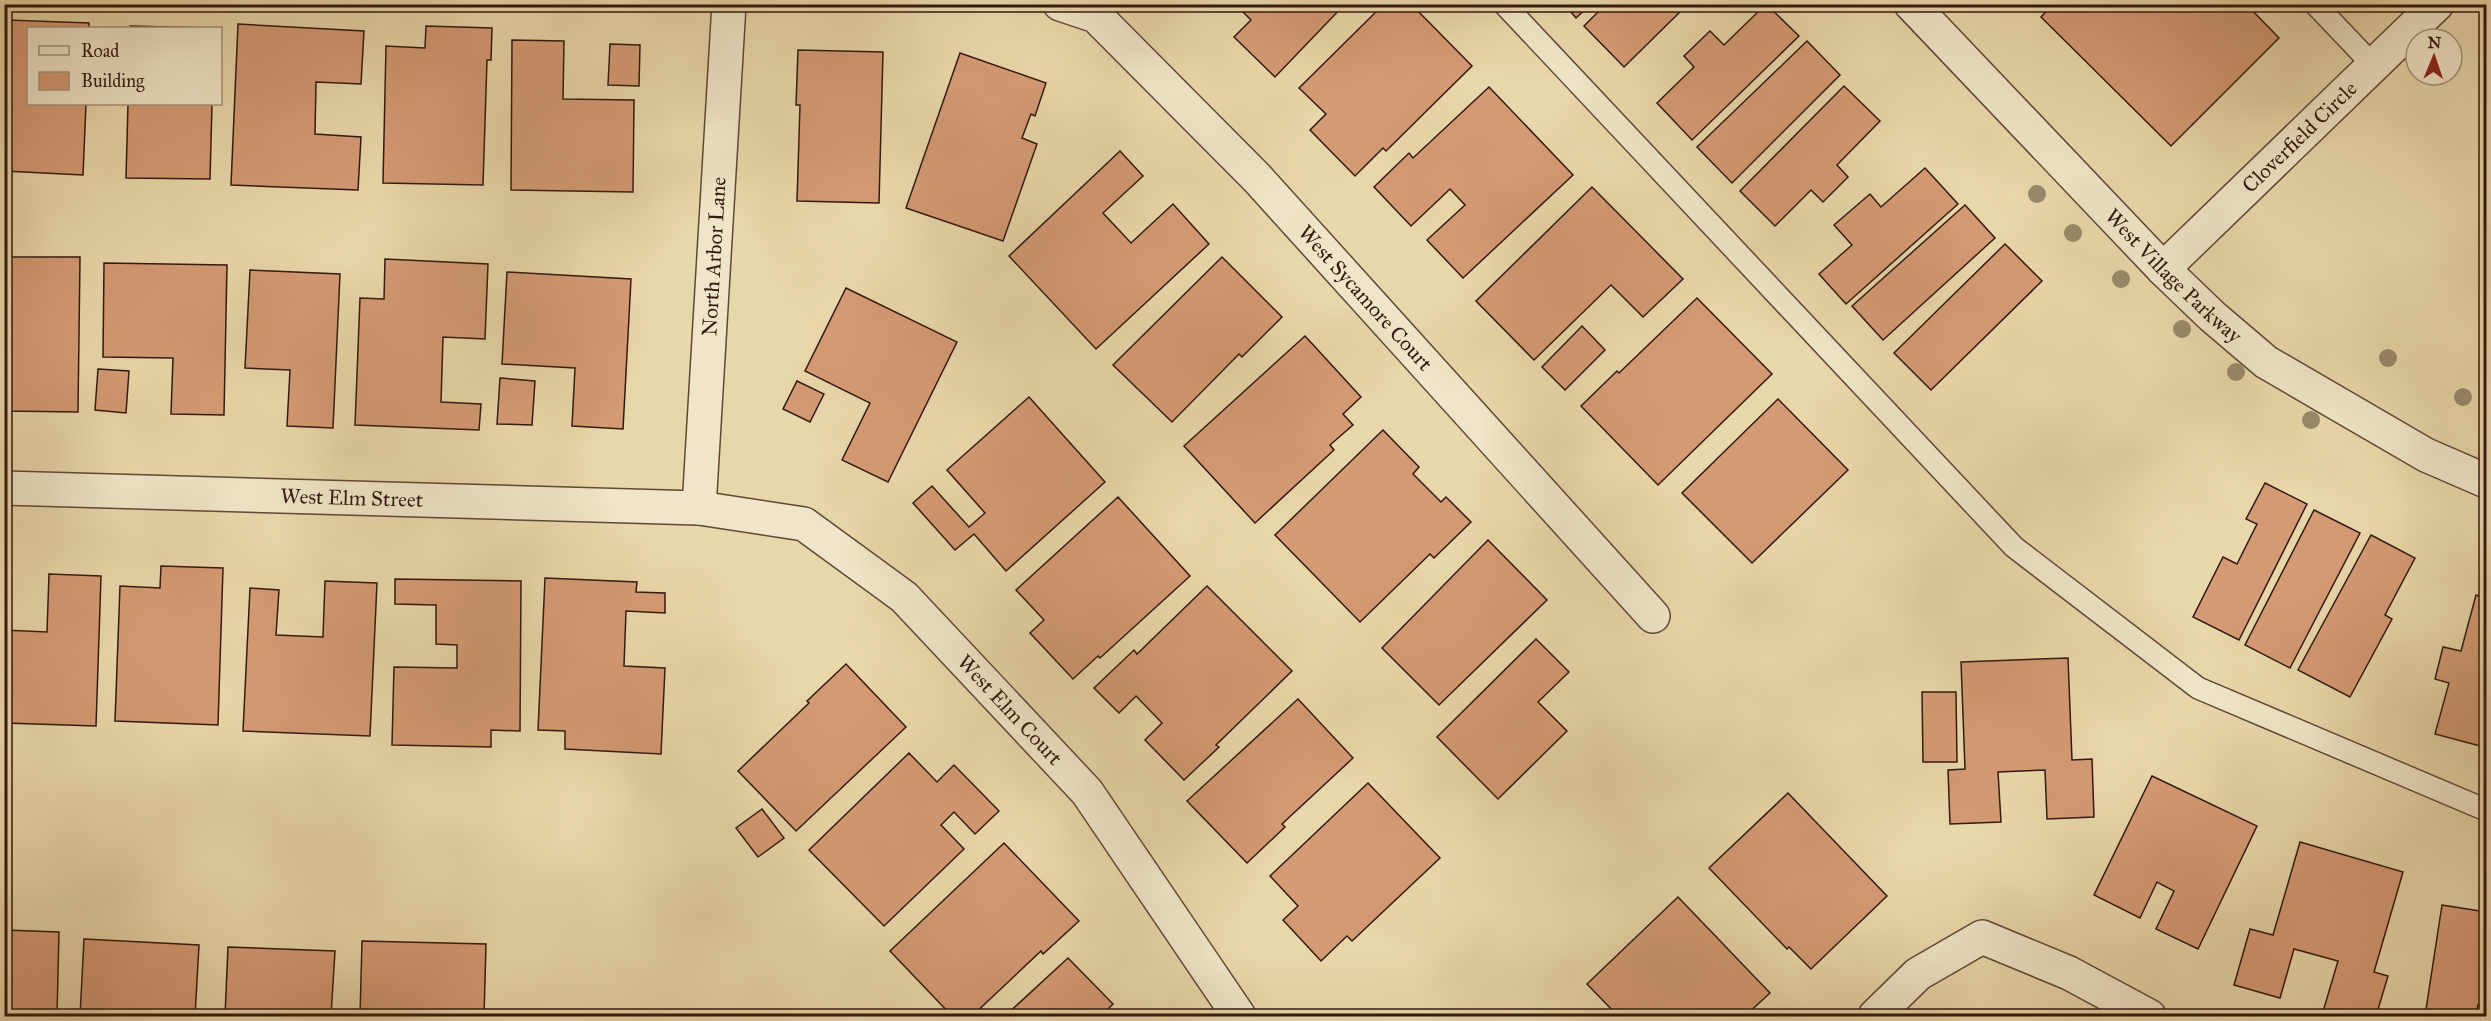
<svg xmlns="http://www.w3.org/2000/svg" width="2491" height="1021" viewBox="0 0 2491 1021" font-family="'IM FELL Great Primer',serif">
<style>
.building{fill:#d49a74;stroke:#331910;stroke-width:1.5}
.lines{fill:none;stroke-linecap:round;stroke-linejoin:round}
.lane-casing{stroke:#604836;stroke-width:24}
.street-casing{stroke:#604836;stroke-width:36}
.lane{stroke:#f0e5c8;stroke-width:21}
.street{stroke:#f0e5c8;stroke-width:33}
.tree{fill:#998a6a}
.labels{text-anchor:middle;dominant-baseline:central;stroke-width:4.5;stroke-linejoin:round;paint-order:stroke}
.street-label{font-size:21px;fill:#331910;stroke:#f0e5c8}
</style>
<rect width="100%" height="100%" fill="#e8d7aa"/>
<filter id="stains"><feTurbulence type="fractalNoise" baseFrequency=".00333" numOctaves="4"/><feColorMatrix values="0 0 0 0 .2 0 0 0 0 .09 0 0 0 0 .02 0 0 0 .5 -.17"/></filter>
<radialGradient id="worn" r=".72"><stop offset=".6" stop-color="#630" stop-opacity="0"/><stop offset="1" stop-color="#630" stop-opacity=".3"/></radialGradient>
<g class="building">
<polygon points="1235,4 1345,4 1275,77 1234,37 1251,20"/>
<polygon points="1384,4 1411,4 1472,66 1386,151 1383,148 1355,176 1310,130 1326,114 1299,88"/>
<polygon points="1564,4 1591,4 1576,18"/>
<polygon points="1606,4 1680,4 1684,8 1624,67 1584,26"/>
<polygon points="1766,4 1799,36 1692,140 1657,103 1694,67 1684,56 1710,31 1724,45"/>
<polygon points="2053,4 2246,4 2279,38 2171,146 2041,17"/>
<polygon points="7,20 89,23 89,28 28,28 28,104 86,104 83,175 4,171"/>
<polygon points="238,24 364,31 361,84 316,82 315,134 361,137 358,190 231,185"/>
<polygon points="130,26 213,28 130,28"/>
<polygon points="426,26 492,28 491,60 487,60 483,185 383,183 386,46 425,48"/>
<polygon points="512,40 564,41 563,99 634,100 633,192 511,190"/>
<polygon points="1807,41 1840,75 1732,183 1697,147"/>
<polygon points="610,44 640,45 639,86 608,85"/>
<polygon points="798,50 883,52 879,203 797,201 800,105 796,105"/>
<polygon points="960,53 1046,83 1035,116 1031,114 1022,138 1037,144 1003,241 906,208"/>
<polygon points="1844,86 1880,121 1837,165 1848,177 1823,202 1811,190 1775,226 1740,191"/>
<polygon points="1489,87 1573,175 1463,278 1427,240 1465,205 1450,189 1411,226 1374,187 1409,153 1413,158"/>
<polygon points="128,104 212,104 210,179 126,178"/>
<polygon points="1120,151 1143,176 1103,213 1131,243 1173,204 1209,244 1096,349 1009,256"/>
<polygon points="1925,168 1958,204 1846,304 1819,274 1852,245 1834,225 1870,194 1881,207"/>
<polygon points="1592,187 1683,279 1643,317 1611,285 1534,360 1476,301"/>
<polygon points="1965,205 1995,238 1883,340 1852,306"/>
<polygon points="2005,244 2042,281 1931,390 1894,353"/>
<polygon points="4,257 80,257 78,412 4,411"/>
<polygon points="1222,257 1282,317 1242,357 1239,354 1172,422 1113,365"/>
<polygon points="385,259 488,264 485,339 443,337 441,402 481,404 479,430 355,425 360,298 384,299"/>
<polygon points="104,263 227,265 224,415 171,414 173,358 103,357"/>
<polygon points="250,270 340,274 333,428 287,426 290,370 245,368"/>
<polygon points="507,272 631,279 623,429 572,426 575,368 502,364"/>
<polygon points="846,288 957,342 888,482 842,460 870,403 805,371"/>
<polygon points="1697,298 1772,374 1658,485 1581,406 1617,371 1619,373"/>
<polygon points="1582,326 1605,350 1565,390 1542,367"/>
<polygon points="1305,336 1361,397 1343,414 1353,425 1330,445 1334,450 1255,523 1184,446"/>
<polygon points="98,369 129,371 126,413 95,410"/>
<polygon points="500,378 535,381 532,425 497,424"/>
<polygon points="797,381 824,394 810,422 783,409"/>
<polygon points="1029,397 1105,482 1006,571 974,534 955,550 913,503 932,486 969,527 985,513 947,470"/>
<polygon points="1778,399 1848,470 1752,563 1682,493"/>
<polygon points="1383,430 1419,467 1413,474 1441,502 1446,497 1471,522 1434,558 1430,554 1360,622 1275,535"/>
<polygon points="2265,483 2307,504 2239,640 2193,617 2223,557 2237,564 2257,524 2246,519"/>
<polygon points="1118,497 1190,576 1100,658 1098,656 1073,679 1030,633 1044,620 1016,590"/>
<polygon points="2314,510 2360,533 2290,668 2245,645"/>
<polygon points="2371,535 2415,558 2385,615 2392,619 2350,697 2298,670"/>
<polygon points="1488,540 1547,600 1439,705 1382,648"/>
<polygon points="161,566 223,568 218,725 115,721 120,586 160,588"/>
<polygon points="49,574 101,576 96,726 4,723 4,630 47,632"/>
<polygon points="545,578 637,582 636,592 665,593 665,613 626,611 624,666 665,668 661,754 565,749 565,731 538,730"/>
<polygon points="395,579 521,581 520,731 491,730 491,747 392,745 394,667 457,668 457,645 436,644 436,605 395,604"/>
<polygon points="325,581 377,583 370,736 243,731 250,588 279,590 276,635 323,637"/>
<polygon points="1207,586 1292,671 1216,745 1219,747 1184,780 1145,740 1162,723 1136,696 1119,713 1094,688 1134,650 1137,654"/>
<polygon points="2476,595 2486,598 2486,737 2484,747 2435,734 2449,683 2435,679 2443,647 2461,651"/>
<polygon points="1536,639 1569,672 1538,702 1567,731 1498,799 1437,737"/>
<polygon points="2068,658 2072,760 2092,759 2094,817 2047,819 2045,770 1998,772 2001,822 1950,824 1948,770 1965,769 1961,662"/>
<polygon points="846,664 906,727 796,831 738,771 809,703 807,701"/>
<polygon points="1922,692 1956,692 1957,762 1923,762"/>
<polygon points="1298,699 1353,758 1282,824 1285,827 1247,863 1187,801"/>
<polygon points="909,753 937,782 954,765 999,811 975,834 954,812 941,825 964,849 884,926 809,850"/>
<polygon points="2152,776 2257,826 2198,949 2156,929 2174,891 2157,882 2140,918 2094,895"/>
<polygon points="1368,783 1440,858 1352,941 1347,936 1321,961 1283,920 1298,906 1270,876"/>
<polygon points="1788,793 1887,896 1811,969 1789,947 1787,949 1709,868"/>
<polygon points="762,809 784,838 758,857 736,828"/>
<polygon points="2300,842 2403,872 2374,972 2388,976 2376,1016 2322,1015 2338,961 2294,949 2280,998 2234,985 2250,929 2273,935"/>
<polygon points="1004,843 1079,921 1043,954 1041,951 972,1016 952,1016 890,951"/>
<polygon points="1678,897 1770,993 1745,1016 1618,1016 1587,984"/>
<polygon points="2442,905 2486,912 2486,1007 2478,1005 2476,1016 2425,1016"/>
<polygon points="4,930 59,932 57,1016 4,1016"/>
<polygon points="84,939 199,945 195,1016 80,1016"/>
<polygon points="362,941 486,944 484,1016 360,1016"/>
<polygon points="228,947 335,951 331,1016 225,1016"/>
<polygon points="1068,958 1113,1004 1101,1016 1005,1016"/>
</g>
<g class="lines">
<g class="lane-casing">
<g id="lane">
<polyline points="1504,4 2014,547 2198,688 2486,810"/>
<polyline points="2315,4 2373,65"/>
</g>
</g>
<g class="street-casing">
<g id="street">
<path id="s1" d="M1060,4L1096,16L1257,178L1653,616"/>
<path id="s2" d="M1911,4L2163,269L2212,316L2266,362L2426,455L2486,481"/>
<path id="s3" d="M2163,269L2437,4"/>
<path id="s4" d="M4,488L699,508L804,524L904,597L1087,792L1239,1016"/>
<path id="s5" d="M699,508L729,4"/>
<polyline points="1875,1016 1918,974 1982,937 2069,973 2149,1016"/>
</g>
</g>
<use href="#lane" class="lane"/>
<use href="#street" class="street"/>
</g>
<g class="tree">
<circle cx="2037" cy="194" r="9"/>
<circle cx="2073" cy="233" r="9"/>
<circle cx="2121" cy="279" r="9"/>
<circle cx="2182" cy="329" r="9"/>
<circle cx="2388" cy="358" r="9"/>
<circle cx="2236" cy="372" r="9"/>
<circle cx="2463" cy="397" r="9"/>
<circle cx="2311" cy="420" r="9"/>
</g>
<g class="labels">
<g class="street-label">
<text stroke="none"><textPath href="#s3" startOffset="190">Cloverfield Circle</textPath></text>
<text stroke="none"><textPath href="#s5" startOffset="252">North Arbor Lane</textPath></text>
<text stroke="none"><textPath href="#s2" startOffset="378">West Village Parkway</textPath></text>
<text stroke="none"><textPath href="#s1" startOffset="428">West Sycamore Court</textPath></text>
<text stroke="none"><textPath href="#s4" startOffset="348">West Elm Street</textPath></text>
<text stroke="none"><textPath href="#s4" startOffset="1080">West Elm Court</textPath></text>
</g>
</g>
<rect width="2491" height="1021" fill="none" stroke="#e8d7aa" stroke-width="24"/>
<rect x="6" y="6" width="2479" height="1009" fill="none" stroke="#331910" stroke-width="3"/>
<rect x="12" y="12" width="2467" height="997" fill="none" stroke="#331910" stroke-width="1.5"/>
<rect x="27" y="27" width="195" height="78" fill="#f0e5c8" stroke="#a4937e" stroke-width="1.5"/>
<rect x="39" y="46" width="30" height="9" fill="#f0e5c8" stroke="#a4937e" stroke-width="1.5"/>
<text x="81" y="57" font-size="18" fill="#331910">Road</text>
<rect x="39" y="72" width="30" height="18" fill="#d49a74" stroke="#a4937e" stroke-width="1.5"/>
<text x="81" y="87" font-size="18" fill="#331910">Building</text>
<g transform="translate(2434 57) rotate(2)"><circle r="28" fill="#f0e5c8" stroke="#a4937e" stroke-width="1.5"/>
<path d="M0-4.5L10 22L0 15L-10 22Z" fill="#8f2418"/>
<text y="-9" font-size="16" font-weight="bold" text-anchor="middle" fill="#331910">N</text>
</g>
<rect width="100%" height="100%" filter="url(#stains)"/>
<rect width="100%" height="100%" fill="url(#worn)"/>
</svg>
